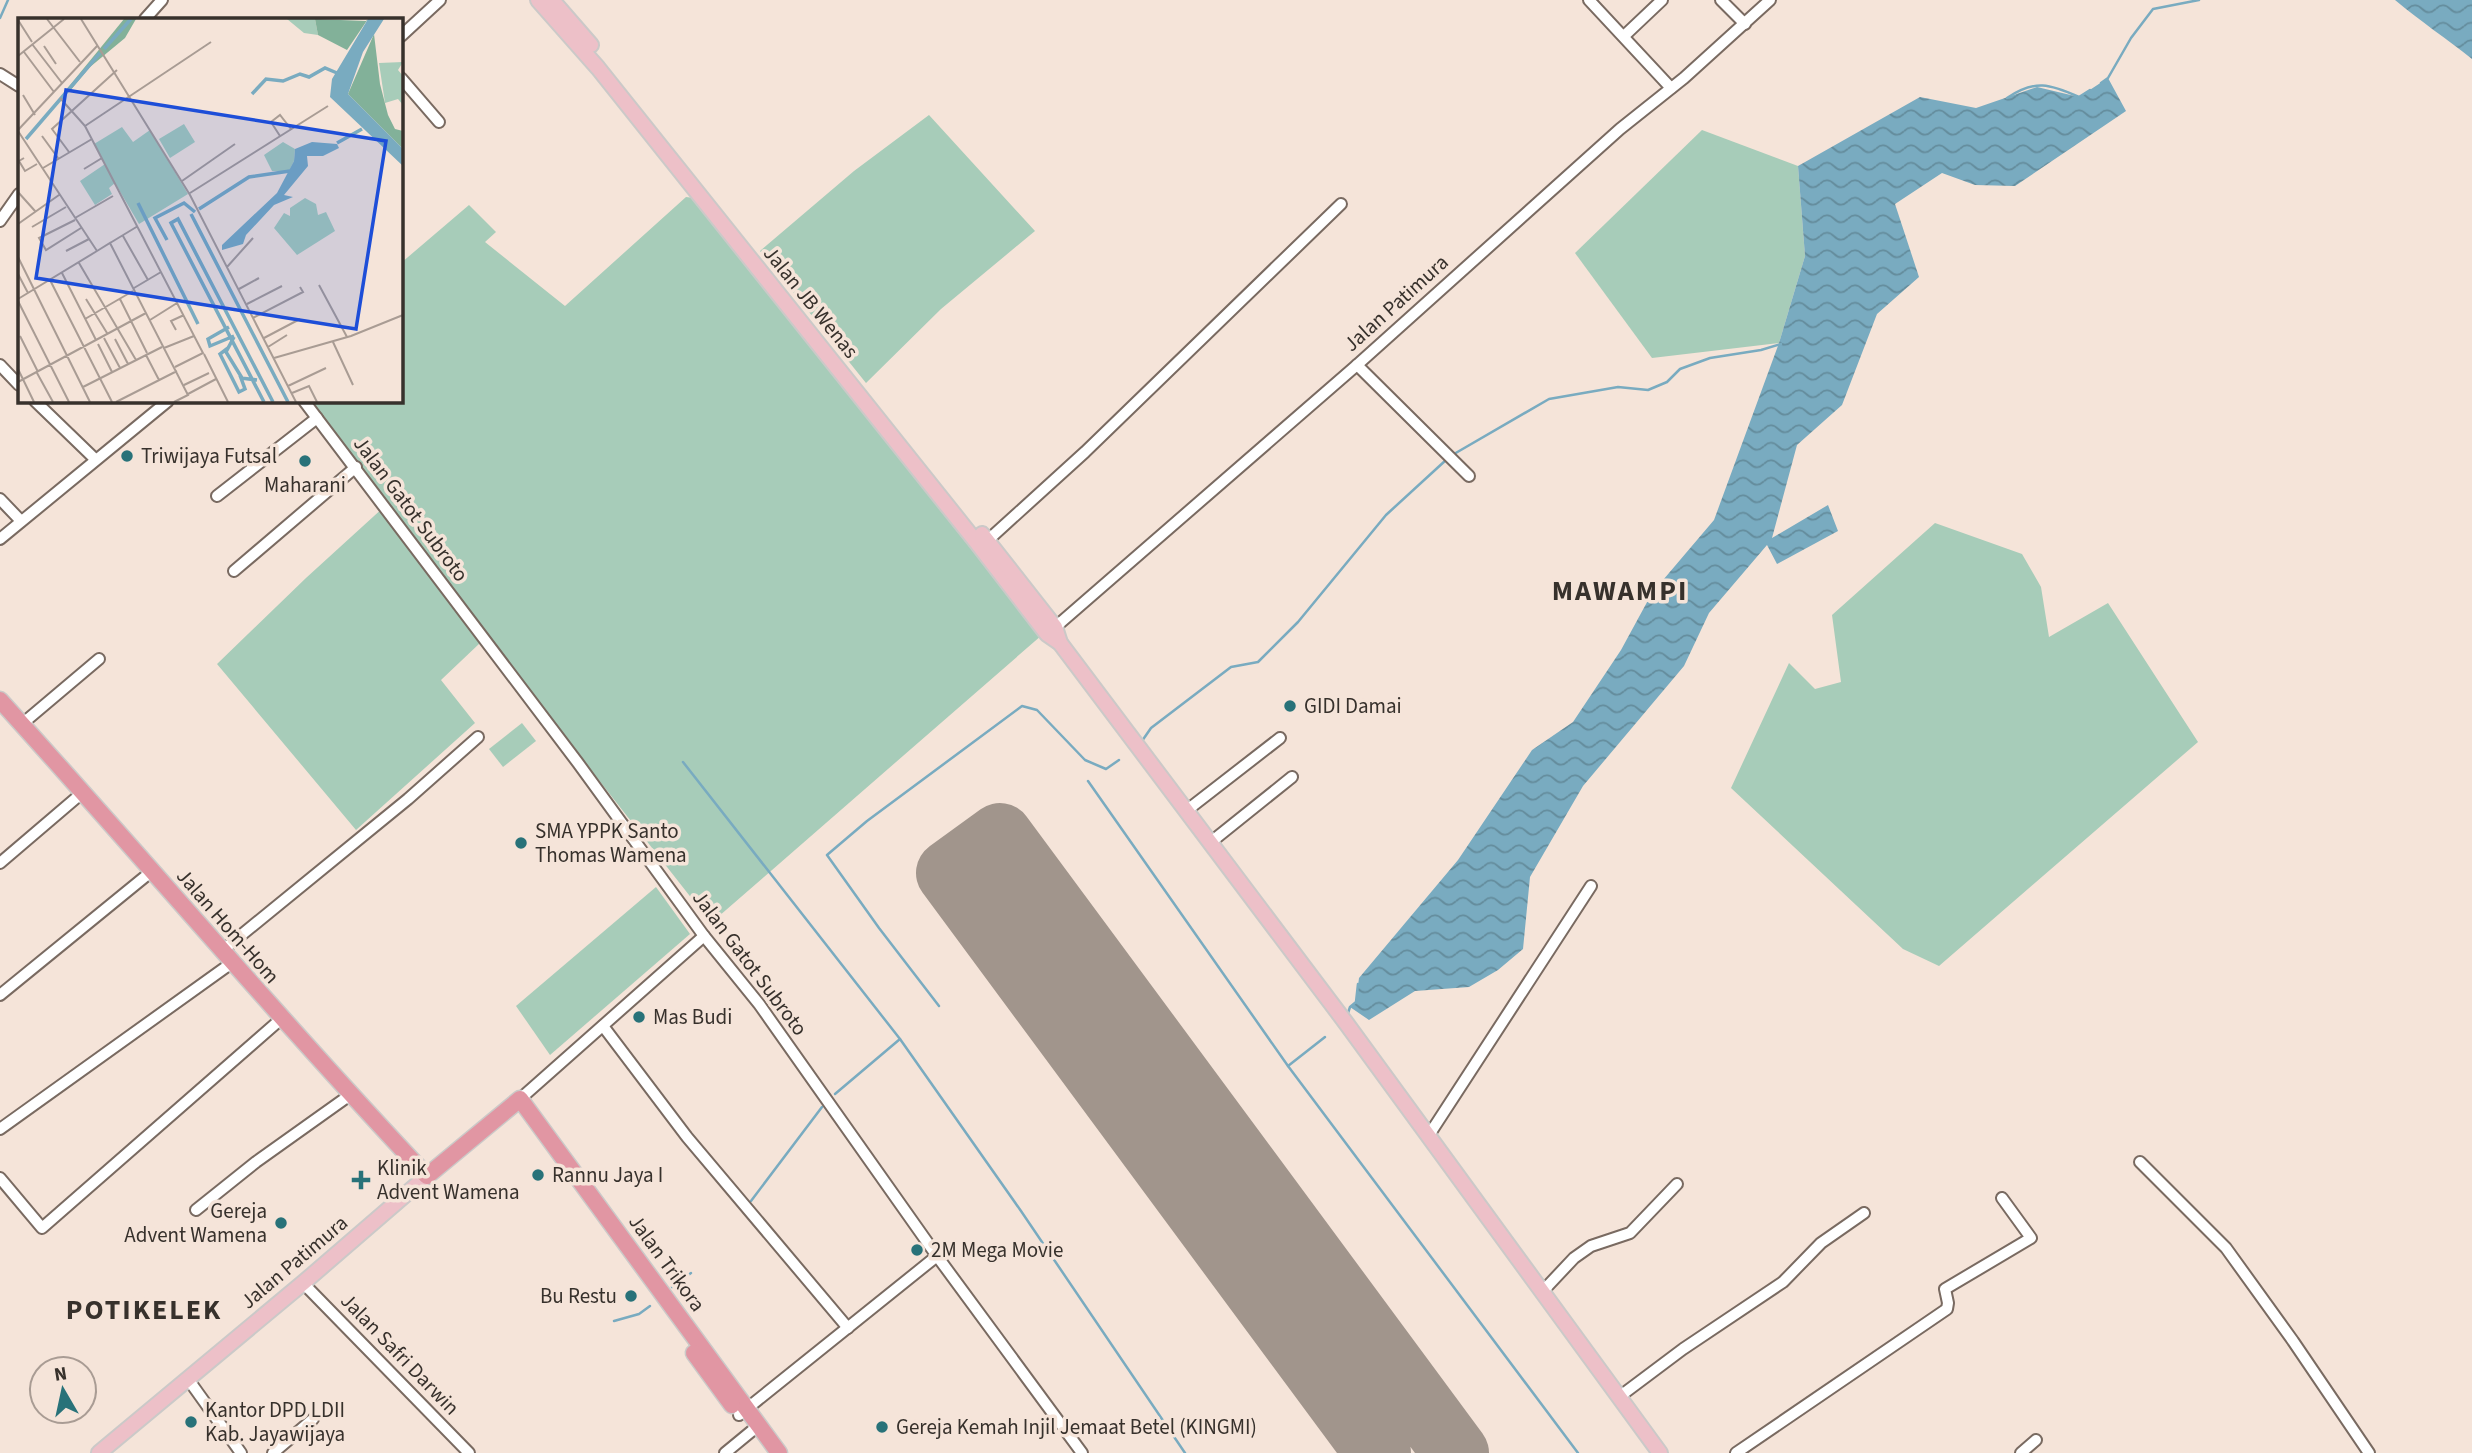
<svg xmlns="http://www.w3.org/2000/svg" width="2472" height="1453" viewBox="0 0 2472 1453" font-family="'Source Sans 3',sans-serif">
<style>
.green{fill:#a7ccb9}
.water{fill:url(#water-waves)}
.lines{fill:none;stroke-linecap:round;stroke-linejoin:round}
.stream{stroke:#79abc0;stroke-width:2.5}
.runway{stroke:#a1958c;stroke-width:66}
.minor-casing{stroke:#796a61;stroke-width:14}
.major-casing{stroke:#cbc9c8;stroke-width:18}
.highway-casing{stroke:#cbc9c8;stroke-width:19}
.minor{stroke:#fff;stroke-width:10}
.major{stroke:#edc0c8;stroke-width:14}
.highway{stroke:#e196a3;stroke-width:16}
.poi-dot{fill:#287279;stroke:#f5e4d9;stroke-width:2.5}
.labels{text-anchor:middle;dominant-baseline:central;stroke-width:7;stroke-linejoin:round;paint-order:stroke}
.street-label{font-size:21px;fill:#37312c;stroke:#f5e4d9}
.poi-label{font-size:21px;fill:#37312c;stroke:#f5e4d9;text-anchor:start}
.district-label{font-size:28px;font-weight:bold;letter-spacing:2px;fill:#37312c;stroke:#f5e4d9}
.inset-river{fill:none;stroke:#79abc0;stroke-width:3.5}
.inset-road{fill:none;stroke:#a99c94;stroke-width:2}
.view{fill:#1d4ed8;fill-opacity:0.15;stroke:#1d4ed8;stroke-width:3.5}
.inset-edge{fill:none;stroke:#37312c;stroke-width:3.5}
</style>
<defs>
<pattern id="water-waves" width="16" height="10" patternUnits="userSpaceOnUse" patternTransform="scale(1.75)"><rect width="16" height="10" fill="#79abc0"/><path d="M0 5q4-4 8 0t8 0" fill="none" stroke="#648c9c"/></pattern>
</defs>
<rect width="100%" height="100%" fill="#f5e4d9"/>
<g class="green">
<polygon points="929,115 1035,231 941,309 866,383 760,251 854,171"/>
<polygon points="1702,130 1798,166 1805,256 1779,343 1652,358 1575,253"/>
<polygon points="686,197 694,198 1042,635 711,923 400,527 480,643 441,680 475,723 356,830 217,664 306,578 385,506 304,401 401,401 401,263 469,205 496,232 485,242 565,306"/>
<polygon points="1935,523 2022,554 2041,587 2049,637 2108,603 2198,742 1939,966 1903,949 1731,788 1789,663 1815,689 1841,682 1832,615"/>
<polygon points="522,723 536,741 503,767 489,749"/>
<polygon points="656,887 690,934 550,1055 516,1006"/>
</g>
<g class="water">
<path d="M2395,0H2472V59C2447,39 2420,21 2395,0Z"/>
<polygon points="2108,78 2126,111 2015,186 1975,185 1942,173 1895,204 1919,277 1877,314 1842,405 1797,445 1772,538 1828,505 1838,531 1777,564 1767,545 1709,613 1684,666 1583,786 1530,877 1523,949 1498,970 1469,987 1415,991 1369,1020 1350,1007 1356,1001 1359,978 1458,860 1532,750 1573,722 1621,650 1652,593 1714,520 1779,343 1805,256 1798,166 1920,97 1976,108 2037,87 2079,97"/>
</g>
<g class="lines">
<g class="stream">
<polyline points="0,18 8,0"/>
<polyline points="2101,83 2108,78 2131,38 2153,9 2199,0"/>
<path d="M2007,98C2035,79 2050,84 2079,97L2090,90"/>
<polyline points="1454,454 1549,399 1618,387 1648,390 1667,382 1680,369 1710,358 1761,350 1781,344"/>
<polyline points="1142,741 1151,728 1231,667 1258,662 1298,622 1386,515 1446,460"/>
<polyline points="683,762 900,1039 1021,1211 1185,1453"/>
<polyline points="1088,781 1288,1066 1578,1453"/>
<polyline points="939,1006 879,928 827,855 867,821 1022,706 1037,710 1085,760 1106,769 1119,760"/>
<polyline points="1347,1016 1350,1007 1356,1002 1358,984"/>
<polyline points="1288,1066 1325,1037"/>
<polyline points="835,1094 900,1039"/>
<polyline points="751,1201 822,1107"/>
<polyline points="672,1287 691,1273"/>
<polyline points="614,1321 639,1314 650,1306"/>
</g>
<polyline class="runway" points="1378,1453 949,873 1000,836 1456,1453"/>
<g class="minor-casing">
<g id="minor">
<polyline points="1589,0 1671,88"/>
<polyline points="1721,0 1745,24"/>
<polyline points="145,19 162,0"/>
<polyline points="401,36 440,0"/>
<polyline points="1624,36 1662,0"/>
<polyline points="0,74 19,86"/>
<polyline points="401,78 439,122"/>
<polyline points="0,221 19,194"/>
<polyline points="0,365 19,385"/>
<polyline points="1357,365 1469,476"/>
<polyline points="35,401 95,459"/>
<polyline points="304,401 578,763 704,936 759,1004 937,1256 1082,1453"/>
<polyline points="217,496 317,418"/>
<polyline points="0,499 21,521"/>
<polyline points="0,539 168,401"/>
<polyline points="987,541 1085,452 1341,204"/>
<polyline points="234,571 356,467"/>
<polyline points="1052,630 1357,365 1620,129 1684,78 1770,0"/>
<polyline points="22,724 99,659"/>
<polyline points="1186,811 1280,738"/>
<polyline points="1211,842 1292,777"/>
<polyline points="0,863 82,793"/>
<polyline points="223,950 408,799 478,737"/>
<polyline points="0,995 152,871"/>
<polyline points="603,1026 687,1137 848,1328"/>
<polyline points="520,1099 704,936"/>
<polyline points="0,1129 233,962"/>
<polyline points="1429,1135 1591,886"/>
<polyline points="2140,1162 2226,1248 2293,1341 2369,1453"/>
<polyline points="0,1178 42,1228 281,1019"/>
<polyline points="196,1210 256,1162 350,1095"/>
<polyline points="303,1283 469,1453"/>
<polyline points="1542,1292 1574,1258 1591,1246 1630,1233 1677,1184"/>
<polyline points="188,1379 241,1453"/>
<polyline points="1619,1397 1683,1349 1783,1282 1821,1243 1864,1213"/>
<polyline points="739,1415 937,1256"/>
<polyline points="273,1453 313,1419"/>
<polyline points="725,1453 759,1425"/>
<polyline points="1736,1453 1947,1309 1948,1303 1945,1289 2031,1238 2002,1198"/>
<polyline points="2021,1453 2036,1440"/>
</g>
</g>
<g class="major-casing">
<g id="major">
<polyline points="538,0 598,68 977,543 1047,634 1060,643 1346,1023 1660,1453"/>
<polyline points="552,0 591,45"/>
<polyline points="982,534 1055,627 1060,643"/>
<polyline points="99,1453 303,1283 427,1176"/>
</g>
</g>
<g class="highway-casing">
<g id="highway">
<path d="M0,700C143,858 281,1021 427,1176L520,1099L779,1453"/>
<polyline points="694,1353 732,1405"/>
</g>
</g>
<use href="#minor" class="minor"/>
<use href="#major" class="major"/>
<use href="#highway" class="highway"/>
</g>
<g class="poi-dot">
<circle cx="127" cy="456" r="7"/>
<circle cx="305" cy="461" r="7"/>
<circle cx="1290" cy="706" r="7"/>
<circle cx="521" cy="843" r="7"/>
<circle cx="639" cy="1017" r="7"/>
<circle cx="538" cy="1175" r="7"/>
<path d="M357.5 1169.5h7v7h7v7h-7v7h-7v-7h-7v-7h7z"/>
<circle cx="281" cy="1223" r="7"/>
<circle cx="917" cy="1250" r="7"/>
<circle cx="631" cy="1296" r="7"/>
<circle cx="191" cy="1422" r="7"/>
<circle cx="882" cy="1427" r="7"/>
</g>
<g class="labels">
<g class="street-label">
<text transform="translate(811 302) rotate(51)">Jalan JB Wenas</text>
<text transform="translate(1396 303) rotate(-42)">Jalan Patimura</text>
<text transform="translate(411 509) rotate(53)">Jalan Gatot Subroto</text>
<text transform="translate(228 926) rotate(49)">Jalan Hom-Hom</text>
<text transform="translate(750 963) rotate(53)">Jalan Gatot Subroto</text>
<text transform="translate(294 1262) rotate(-40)">Jalan Patimura</text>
<text transform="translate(667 1263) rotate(54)">Jalan Trikora</text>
<text transform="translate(400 1354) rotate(46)">Jalan Safri Darwin</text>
</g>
<g class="poi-label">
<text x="141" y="456">Triwijaya Futsal</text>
<text x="305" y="485" text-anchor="middle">Maharani</text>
<text x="1304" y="706">GIDI Damai</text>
<text x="535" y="831">SMA YPPK Santo<tspan x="535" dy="24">Thomas Wamena</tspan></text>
<text x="653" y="1017">Mas Budi</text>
<text x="377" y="1168">Klinik<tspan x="377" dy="24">Advent Wamena</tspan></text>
<text x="552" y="1175">Rannu Jaya I</text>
<text x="267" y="1211" text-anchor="end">Gereja<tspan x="267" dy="24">Advent Wamena</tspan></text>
<text x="931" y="1250">2M Mega Movie</text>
<text x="617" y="1296" text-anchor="end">Bu Restu</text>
<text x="205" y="1410">Kantor DPD LDII<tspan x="205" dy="24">Kab. Jayawijaya</tspan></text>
<text x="896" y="1427">Gereja Kemah Injil Jemaat Betel (KINGMI)</text>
</g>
<g class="district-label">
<text x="1620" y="591">MAWAMPI</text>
<text x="144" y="1310">POTIKELEK</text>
</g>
</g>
<g transform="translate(18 18)">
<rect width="385" height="385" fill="#f5e4d9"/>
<path d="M269,1H297L300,17L286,15ZM385,44L380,52L385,58V87L380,81L367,85L361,45ZM166,106L177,124L152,140L141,121ZM104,109L115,124L132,112L170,176L121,206L97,165L91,170L94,176L77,187L62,163L87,146L76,126ZM265,124L277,131L276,143L271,153H254L246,137ZM287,180L298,186L300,197L308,194L317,213L279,237L256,210L266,195L272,198V190Z" fill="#a7ccb9"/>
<path d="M106,1H118L107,20L72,49L51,74L48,72ZM297,1L348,3L350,1L329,32L300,17ZM356,16L362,66L370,97L377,111L385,113V131L330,76Z" fill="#82b199"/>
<path d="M350,1H366L345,34L330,76L385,131V148L312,79L314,61ZM294,124L319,126L321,130L305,138H289L290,148L266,177L275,179L256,187L228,217L225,226L204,232V227L259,175L276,143L277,131Z" fill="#79abc0"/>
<path class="inset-river" d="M86,31L113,1M234,76L248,61L265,63L282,56L291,59L307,50L319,55M8,121L82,35M319,125L344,111M120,185L180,306M181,191L231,159L272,153M173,196L270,384M149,222L137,200L166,185L177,194M211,309L190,321L192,328L216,318M216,319L208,334L224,360M210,330L202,336L221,374L227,371L223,360L239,362M246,384L153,205L160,201L255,384"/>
<path class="inset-road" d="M29,1L62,44M63,1L172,177L278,384M0,2L14,24M14,26L44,65M26,28L38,46M6,34L36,74M0,38L46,1M5,77L17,97M42,80L67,108M0,112L80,27M0,113L79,233L92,225L170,377L156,384M24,118L40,140M262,118L253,104L262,97L273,111M51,134L34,111L99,52M6,140L1,143L7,153L19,146M25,150L74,121M66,151L84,140M164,163L217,126M0,174L17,193M172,175L310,88M57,200L95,178M57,202L21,220L28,232L63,210M0,206L41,177M14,209L48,189M105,218L130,262M92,225L120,208M48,233L71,221M0,239L72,384M61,245L118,342M209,249L235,220M44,255L78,322M0,256L10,275M32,262L94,384M301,267L329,319M116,270L143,254M221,271L241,260M0,281L79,233M68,281L89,315M102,281L129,335M0,283L51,384M229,286L264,268M235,300L285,274L282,269M67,301L115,273M132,302L159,285M158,312L153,303L166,297M2,318L20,354M86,320L102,350M246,320L282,301M97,321L110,346M315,324L335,367M80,326L94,354M250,329L269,317M146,330L176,318M186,336L210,384M128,337L141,362M256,340L333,318L385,297M157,349L185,335L67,108L193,24M0,351L16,384M19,355L35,384M0,364L128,295M166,367L191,355M270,368L308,350M65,369L144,329M274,375L291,368L299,384M170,376L198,361M98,384L159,353"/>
<path class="view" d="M48,72L368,123L338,311L18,260Z"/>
<rect width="385" height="385" class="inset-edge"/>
</g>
<g transform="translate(63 1390) rotate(351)"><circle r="33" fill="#f5e4d9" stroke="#a99c94" stroke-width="2"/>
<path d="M0-5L12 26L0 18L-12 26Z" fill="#287279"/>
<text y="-10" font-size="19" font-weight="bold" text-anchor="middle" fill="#37312c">N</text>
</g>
</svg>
